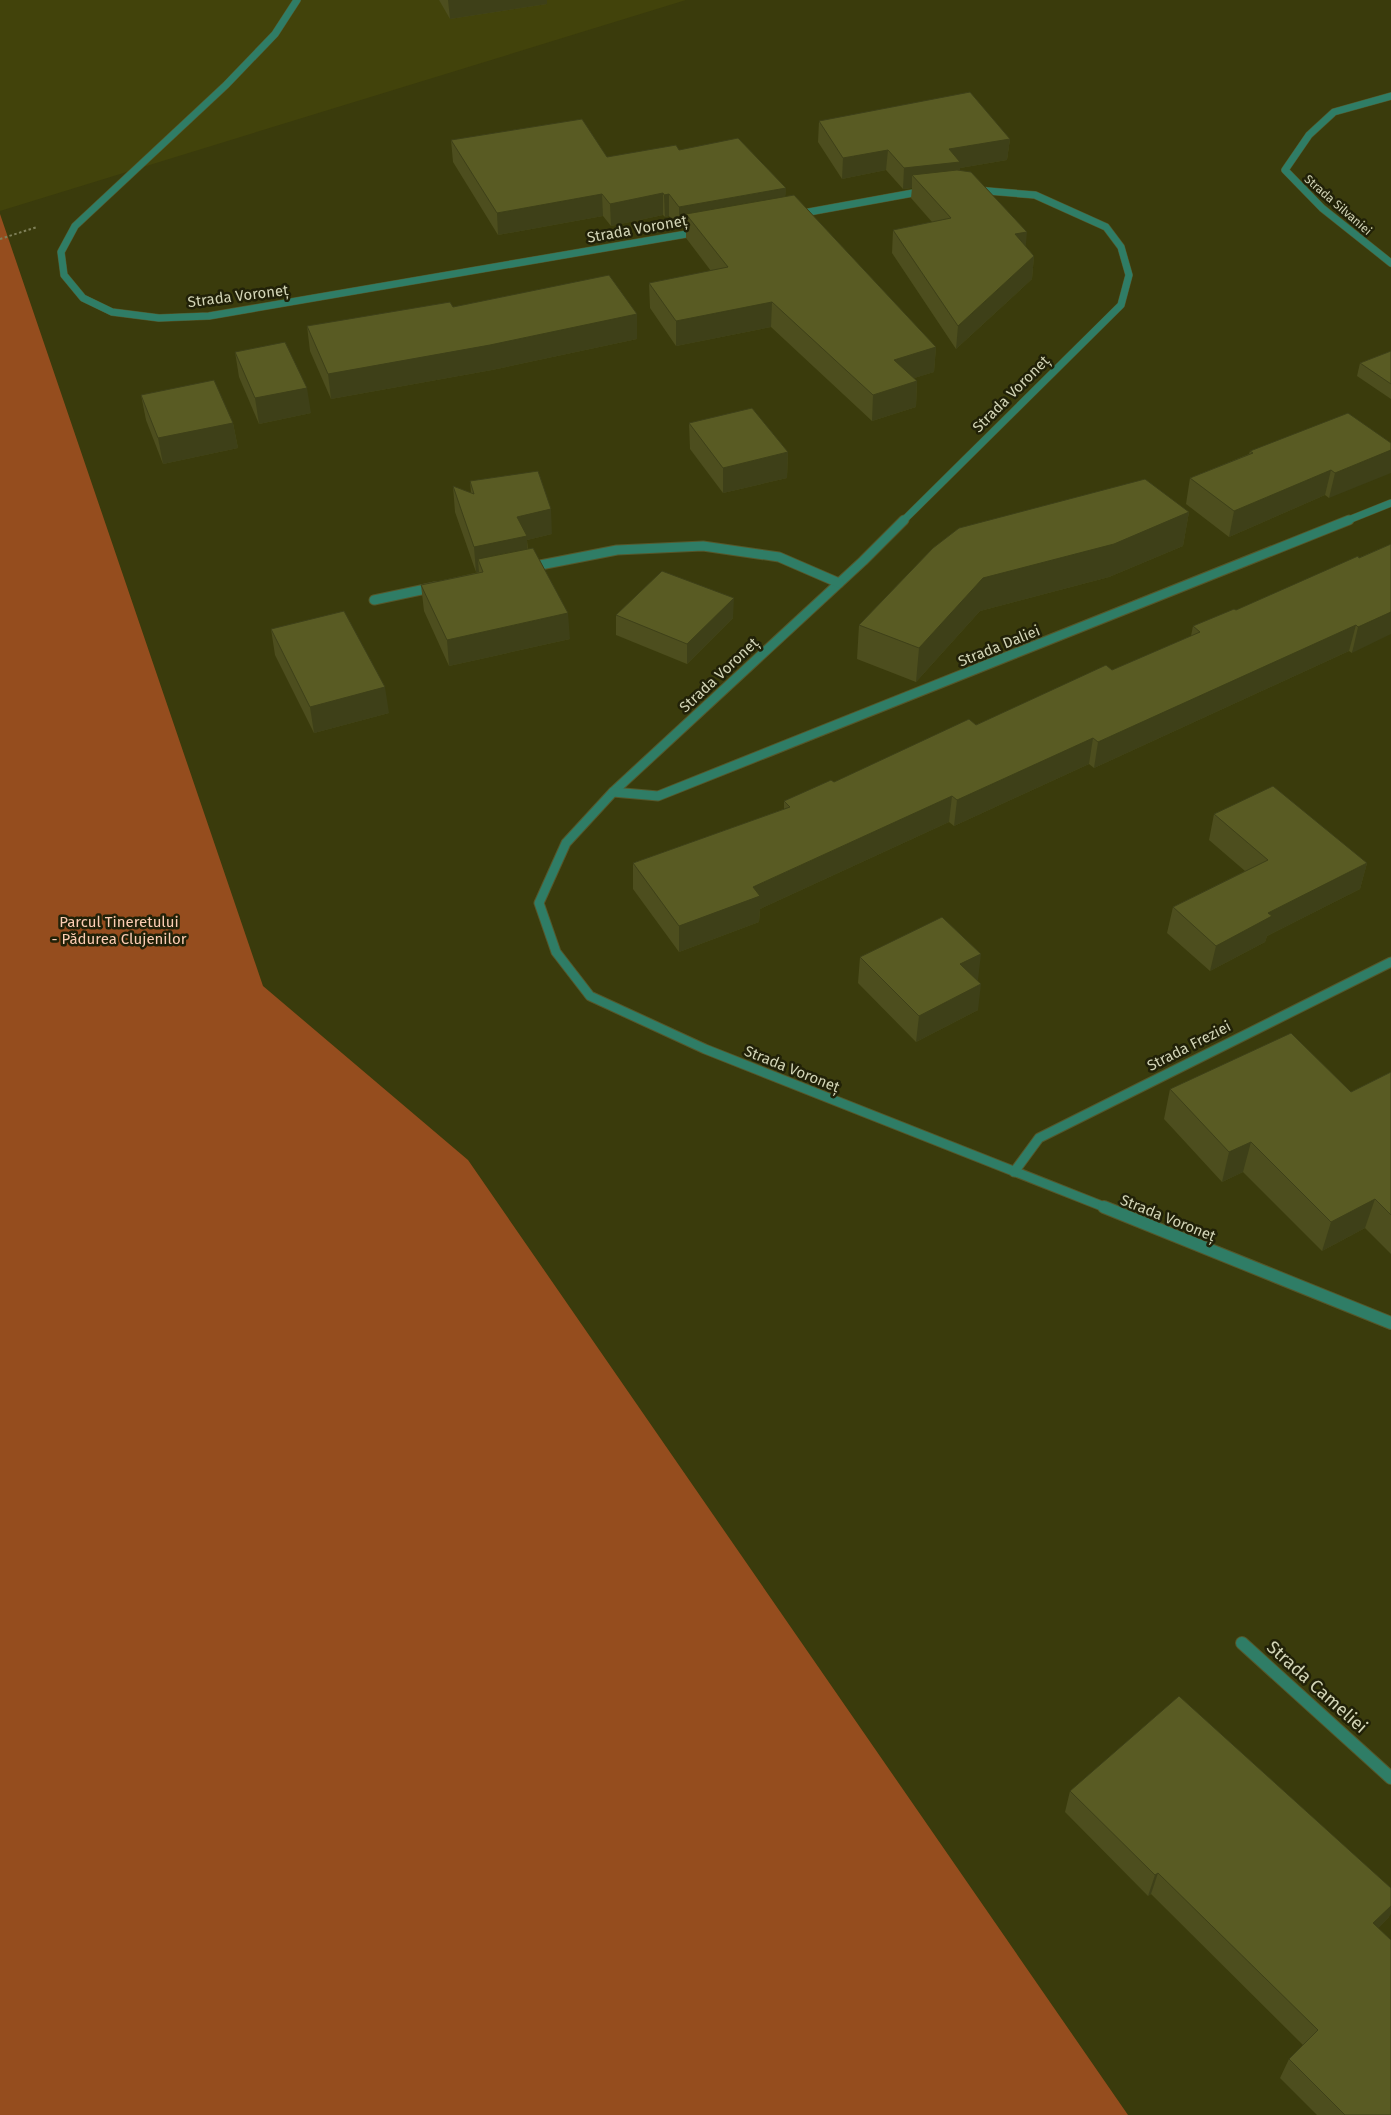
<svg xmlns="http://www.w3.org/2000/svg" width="1391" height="2115" viewBox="0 0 1391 2115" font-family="'Fira Sans',sans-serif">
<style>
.built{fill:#42430b}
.green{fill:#954d1e}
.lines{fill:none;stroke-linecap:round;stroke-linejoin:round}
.street-far2-casing{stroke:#55572b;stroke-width:8}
.street-far1-casing{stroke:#55572b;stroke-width:11}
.street-casing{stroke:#55572b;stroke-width:14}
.path{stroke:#7f8059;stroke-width:2;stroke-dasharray:2.5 2.5;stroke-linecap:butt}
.street-far2{stroke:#2f7d66;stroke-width:7}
.street-far1{stroke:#2f7d66;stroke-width:9}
.street{stroke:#2f7d66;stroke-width:12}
.wall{fill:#4d4e1e}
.shaded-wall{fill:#3e4018}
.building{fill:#595b23;stroke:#3e4018}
.labels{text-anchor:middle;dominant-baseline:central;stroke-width:5;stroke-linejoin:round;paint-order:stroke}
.far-street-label{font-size:12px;fill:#d2d4b6;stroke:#212108}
.street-label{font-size:15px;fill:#d2d4b6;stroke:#212108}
.park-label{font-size:15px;fill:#fccdb3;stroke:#212108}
.near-street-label{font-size:18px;fill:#d2d4b6;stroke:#212108}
</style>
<rect width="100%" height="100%" fill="#3a3b0c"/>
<polygon class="built" points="0,0 686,0 0,211"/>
<polygon class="green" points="0,214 263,986 468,1160 1128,2115 0,2115"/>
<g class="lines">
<g class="street-far2-casing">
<g id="street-far2">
<polyline points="297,0 275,34 226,85 75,226 61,252 64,275 83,298 112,312 159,318 209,316 698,232"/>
<polyline points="1391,96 1334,112 1309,135 1285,170 1322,208 1391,263"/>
<polyline points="798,214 924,191"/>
<polyline points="903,521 1121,305 1129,275 1121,247 1106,227 1035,195 976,190"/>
<polyline points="1346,521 1391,503"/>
</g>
</g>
<g class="street-far1-casing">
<g id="street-far1">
<polyline points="904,520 863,561 613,792 566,843 539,903 556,952 590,996 705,1049 1107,1208"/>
<polyline points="530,567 617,550 703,546 779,557 839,583"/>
<polyline points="374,600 435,587"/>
<polyline points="613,792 658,796 1349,520"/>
<polyline points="1014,1172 1039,1138 1391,962"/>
</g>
</g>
<g class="street-casing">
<g id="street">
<polyline points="1104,1207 1391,1323"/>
<polyline points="1242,1643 1391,1778"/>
</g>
</g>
<polyline class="path" points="0,239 37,227"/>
<use href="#street-far2" class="street-far2"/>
<use href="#street-far1" class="street-far1"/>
<use href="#street" class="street"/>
</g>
<g class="wall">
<polygon points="439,0 547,0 547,4 450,19"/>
<polygon points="819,121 1010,139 1007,160 960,168 960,171 1034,256 1032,279 956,349 892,253 893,230 932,222 911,198 912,188 903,189 886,170 842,179 818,142"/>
<polygon points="451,140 607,157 679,150 786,188 785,196 936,347 934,372 914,378 917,381 916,407 872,421 771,327 676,346 650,308 649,283 711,271 686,238 686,227 679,229 669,216 665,217 663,215 611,226 603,216 498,235 453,162"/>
<polygon points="453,307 637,314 637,339 492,370 331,399 310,351 307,326"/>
<polygon points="1391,351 1391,399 1357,376 1360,363"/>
<polygon points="235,352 311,413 259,424 239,377"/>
<polygon points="141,395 233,423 238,448 163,464 146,420"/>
<polygon points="689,423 788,452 787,478 723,493 690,449"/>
<polygon points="1391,443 1329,498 1325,495 1229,537 1186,504 1190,478 1249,454 1250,451"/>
<polygon points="470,481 552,534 527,540 528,549 570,639 449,666 424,611 421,585 479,572 476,572 455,512 453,486 471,493"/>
<polygon points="1189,512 1183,546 1109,577 980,611 916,682 857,659 859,625"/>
<polygon points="1391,544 1352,653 1349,651 1094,768 1089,764 954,826 949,822 760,909 759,922 679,952 633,889 633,863 784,809 784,801 834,782 1112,670 1191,636 1193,626 1236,610"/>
<polygon points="616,615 733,618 687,664 616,635"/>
<polygon points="271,629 389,713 314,733 275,655"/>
<polygon points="1214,814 1367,863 1360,889 1267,936 1265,942 1210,971 1167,933 1173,907 1245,871 1209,840"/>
<polygon points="860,957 978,980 976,980 978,1010 916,1042 858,983"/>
<polygon points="1391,1072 1391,1254 1365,1228 1322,1251 1243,1172 1222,1182 1164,1119 1170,1089 1351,1092"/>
<polygon points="1070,1791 1389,1917 1378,1928 1391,2115 1317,2115 1280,2078 1289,2059 1303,2045 1151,1894 1148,1896 1065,1812"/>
</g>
<g class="shaded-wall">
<polygon points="448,0 547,0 547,4 450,19"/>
<polygon points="1010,139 1007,160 960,168 959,183 912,175 912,188 903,189 904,168 949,149"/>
<polygon points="888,150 886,170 842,179 843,158"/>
<polygon points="786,188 785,210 686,214 686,227 679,229 679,207"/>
<polygon points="663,193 663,215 611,226 610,204"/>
<polygon points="602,194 603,216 498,235 497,213"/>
<polygon points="669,194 669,216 665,217 664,195"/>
<polygon points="1027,232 1025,255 1015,234"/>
<polygon points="1034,256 1032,279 956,349 958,326"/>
<polygon points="772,302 771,327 676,346 676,321"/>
<polygon points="637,314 637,339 492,370 331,399 328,374"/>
<polygon points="936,347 934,372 892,385 894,360"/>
<polygon points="917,381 916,407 872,421 873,395"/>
<polygon points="307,388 311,413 259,424 255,398"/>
<polygon points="233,423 238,448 163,464 158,438"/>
<polygon points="1391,450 1391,473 1329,498 1335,473"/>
<polygon points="788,452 787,478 723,493 723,468"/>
<polygon points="1331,470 1325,495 1229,537 1234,511"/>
<polygon points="551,509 552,534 527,540 528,562 478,559 479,572 476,572 474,547 517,517"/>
<polygon points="1189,512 1183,546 1109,577 980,611 916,682 919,648 983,578"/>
<polygon points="734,598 733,618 687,664 687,644"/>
<polygon points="1391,612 1391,634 1352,653 1358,627"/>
<polygon points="568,613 570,639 449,666 447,640"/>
<polygon points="1356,625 1349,651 1094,768 1098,742"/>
<polygon points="385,687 389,713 314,733 310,707"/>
<polygon points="1093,738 1089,764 954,826 957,800"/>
<polygon points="952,796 949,822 760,909 759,922 679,952 679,926 753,887"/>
<polygon points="1367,863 1360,889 1267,936 1265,942 1210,971 1216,946 1268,913"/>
<polygon points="981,954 978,980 957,990 960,964"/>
<polygon points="981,984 978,1010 916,1042 919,1016"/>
<polygon points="1251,1142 1243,1172 1222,1182 1229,1152"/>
<polygon points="1375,1199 1365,1228 1322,1251 1331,1222"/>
<polygon points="1158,1873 1151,1894 1148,1896 1155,1875"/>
<polygon points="1391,1906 1391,1914 1389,1917 1363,1944 1373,1923"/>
</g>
<g class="building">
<polygon points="970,92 1010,139 949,149 960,162 904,168 888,150 843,158 819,121"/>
<polygon points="582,119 607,157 676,145 679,150 738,138 786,188 679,207 669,194 664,195 663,193 610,204 602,194 497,213 451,140"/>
<polygon points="957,170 971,172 1027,232 1015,234 1034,256 958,326 893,230 951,218 912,175"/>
<polygon points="794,195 936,347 894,360 917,381 873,395 772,302 676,321 649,283 728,267 686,214"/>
<polygon points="609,275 637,314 490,345 328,374 307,326 450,302 453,307"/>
<polygon points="285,342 307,388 255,398 235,352"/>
<polygon points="1391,351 1391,384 1360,363"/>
<polygon points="214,380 233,423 158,438 141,395"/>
<polygon points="752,408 788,452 723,468 689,423"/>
<polygon points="1348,413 1391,443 1391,450 1335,473 1331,470 1234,511 1190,478 1253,453 1250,451"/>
<polygon points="538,471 551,509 517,517 527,536 474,547 453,486 474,494 470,481"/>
<polygon points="1145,479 1189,512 1114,544 983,578 919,648 859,625 933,548 959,528"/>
<polygon points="1391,544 1391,612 1358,627 1356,625 1098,742 1093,738 957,800 952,796 753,887 760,896 679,926 633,863 790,807 784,801 831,780 834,782 969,719 976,725 1106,665 1112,670 1200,632 1193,626 1234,609 1236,610 1358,556 1359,558"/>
<polygon points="533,548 568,613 447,640 421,585 483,572 478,559"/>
<polygon points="662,571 734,598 687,644 616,615"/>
<polygon points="344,611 385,687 310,707 271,629"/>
<polygon points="1273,786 1367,863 1268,913 1272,916 1216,946 1173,907 1268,860 1214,814"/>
<polygon points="942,917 981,954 960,964 981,984 919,1016 860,957"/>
<polygon points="1291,1033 1351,1092 1391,1072 1391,1215 1375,1199 1331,1222 1251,1142 1229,1152 1170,1089"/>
<polygon points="1179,1696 1391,1888 1391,1906 1373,1923 1391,1940 1391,2115 1345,2115 1289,2059 1318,2030 1158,1873 1155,1875 1070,1791"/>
</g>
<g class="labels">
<g class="far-street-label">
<text transform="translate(1338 205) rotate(41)">Strada Silvaniei</text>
</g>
<g class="street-label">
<text transform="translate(637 229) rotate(-10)">Strada Voroneț</text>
<text transform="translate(238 296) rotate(-7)">Strada Voroneț</text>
<text transform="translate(1011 394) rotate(-45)">Strada Voroneț</text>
<text transform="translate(999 646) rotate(-22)">Strada Daliei</text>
<text transform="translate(719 675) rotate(-43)">Strada Voroneț</text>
<text transform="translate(1189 1046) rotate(-27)">Strada Freziei</text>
<text transform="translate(792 1069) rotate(22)">Strada Voroneț</text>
<text transform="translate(1168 1218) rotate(22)">Strada Voroneț</text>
</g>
<g class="park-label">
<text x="119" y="922">Parcul Tineretului<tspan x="119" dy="17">- Pădurea Clujenilor</tspan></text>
</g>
<g class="near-street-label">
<text transform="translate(1317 1687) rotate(42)">Strada Cameliei</text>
</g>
</g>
</svg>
